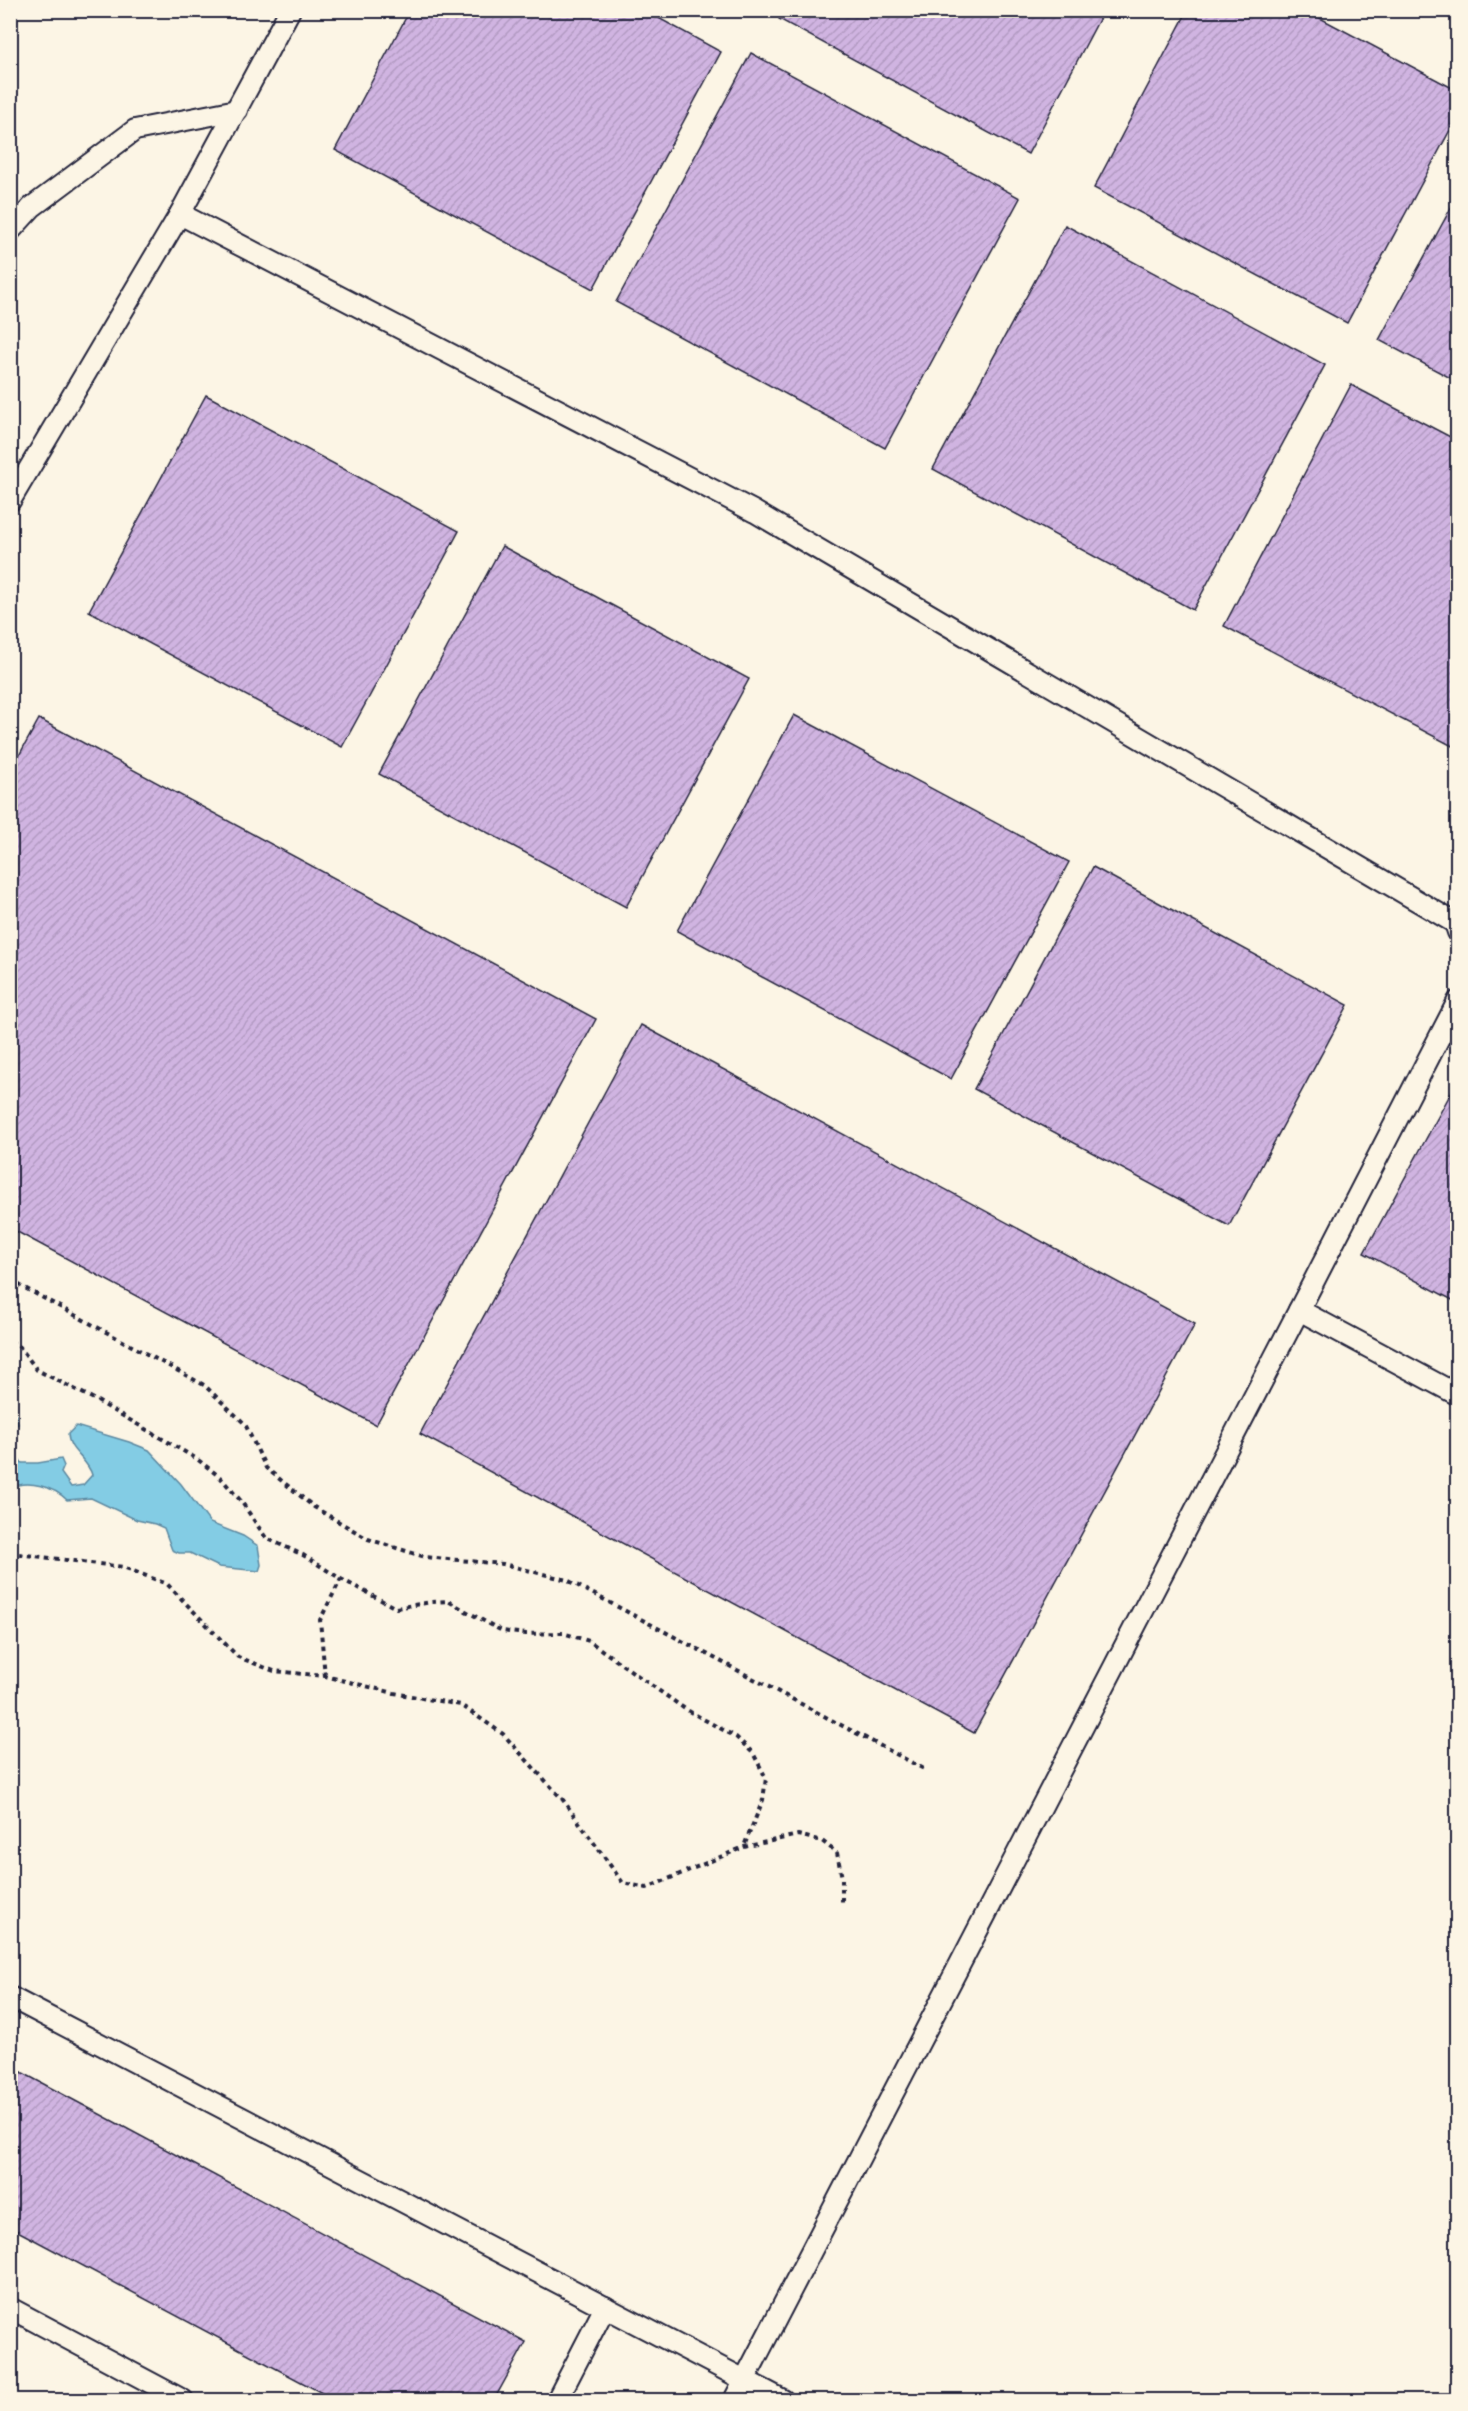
<svg xmlns="http://www.w3.org/2000/svg" width="1468" height="2411" viewBox="0 0 1468 2411" font-family="Itim,sans-serif">
<style>
.water{fill:#83cce4;stroke:#5c88a0;stroke-width:1.5}
.building{fill:url(#building-hatch);stroke:#22223b;stroke-width:1.5}
.lines{fill:none;stroke-linecap:round;stroke-linejoin:round}
.lane-casing{stroke:#22223b;stroke-width:24}
.path{stroke:#22223b;stroke-width:4;stroke-dasharray:4.5 4.5;stroke-linecap:butt}
.lane{stroke:#fcf5e5;stroke-width:20}
</style>
<defs>
<pattern id="building-hatch" width="6" height="6" patternUnits="userSpaceOnUse" patternTransform="scale(1.5)"><rect width="6" height="6" fill="#d0b4e1"/><path d="M-1 1l2-2M0 6l6-6M5 7l2-2" fill="none" stroke="#b29ac2"/></pattern>
</defs>
<rect width="100%" height="100%" fill="#fcf5e5"/>
<filter id="ink" filterUnits="userSpaceOnUse"><feTurbulence type="fractalNoise" baseFrequency=".0167" numOctaves="2"/><feDisplacementMap in="SourceGraphic" scale="12" xChannelSelector="R" yChannelSelector="G"/><feConvolveMatrix kernelMatrix="1 2 1 2 8 2 1 2 1" color-interpolation-filters="sRGB"/></filter>
<g filter="url(#ink)">
<path class="water" d="M10,1414L16,1415L18,1424L13,1428C11,1442 13,1451 22,1463H38L61,1459L64,1466L61,1473L71,1487L83,1485L92,1475C88,1459 68,1451 68,1434L76,1426L129,1442L149,1450L181,1484L210,1523L243,1536L258,1546L261,1565L259,1571L219,1567L190,1553H179L172,1550L164,1528L155,1524L137,1520L91,1498L67,1500C54,1487 28,1479 11,1488Z"/>
<g class="building">
<polygon points="410,10 644,10 721,52 593,289 335,150"/>
<polygon points="783,10 1104,10 1028,154 779,19"/>
<polygon points="1188,10 1305,10 1458,91 1458,115 1347,323 1094,188"/>
<polygon points="751,53 1020,198 885,448 616,302"/>
<polygon points="1458,195 1458,382 1379,340"/>
<polygon points="1065,225 1325,365 1193,610 933,469"/>
<polygon points="1351,385 1458,441 1458,749 1224,626"/>
<polygon points="206,395 459,531 342,747 89,611"/>
<polygon points="502,546 749,679 626,907 379,774"/>
<polygon points="794,715 1069,862 951,1079 677,931"/>
<polygon points="39,719 596,1019 376,1425 10,1228 10,772"/>
<polygon points="1093,867 1348,1005 1229,1226 974,1089"/>
<polygon points="641,1025 1195,1324 974,1733 420,1434"/>
<polygon points="1458,1080 1458,1303 1364,1253"/>
<polygon points="10,2066 526,2342 494,2400 335,2400 10,2227"/>
</g>
<g class="lines">
<g class="lane-casing">
<g id="lane">
<polyline points="180,214 755,512 1455,923 1458,932"/>
<polyline points="10,231 32,207 135,130 237,110"/>
<polyline points="10,501 180,214 290,10"/>
<polyline points="1458,1001 1299,1310 1458,1395"/>
<polyline points="10,1997 783,2400"/>
<polyline points="10,2308 183,2400"/>
<polyline points="557,2400 605,2307"/>
<polyline points="734,2400 1299,1310"/>
</g>
</g>
<g class="path">
<polyline points="10,1280 204,1385 245,1424 266,1468 314,1507 368,1539 425,1557 503,1564 567,1580 926,1770"/>
<polyline points="10,1341 20,1347 37,1370 92,1398 197,1459 220,1477 241,1501 266,1538 303,1555 341,1579 396,1608 431,1602 448,1601 502,1631 526,1634 563,1633 589,1641 685,1709 736,1737 753,1753 766,1778 763,1800 744,1846"/>
<polyline points="10,1553 123,1567 167,1584 238,1657 274,1671 325,1676 394,1693 461,1705 503,1734 563,1800 623,1883 647,1888 744,1847 798,1835 822,1841 837,1853 842,1878 842,1904"/>
<polyline points="325,1676 320,1620 341,1579"/>
</g>
<use href="#lane" class="lane"/>
</g>
</g>
<rect width="1468" height="2411" fill="none" stroke="#fcf5e5" stroke-width="36"/>
<rect x="18" y="18" width="1432" height="2375" fill="none" stroke="#22223b" stroke-width="2" filter="url(#ink)"/>
</svg>
